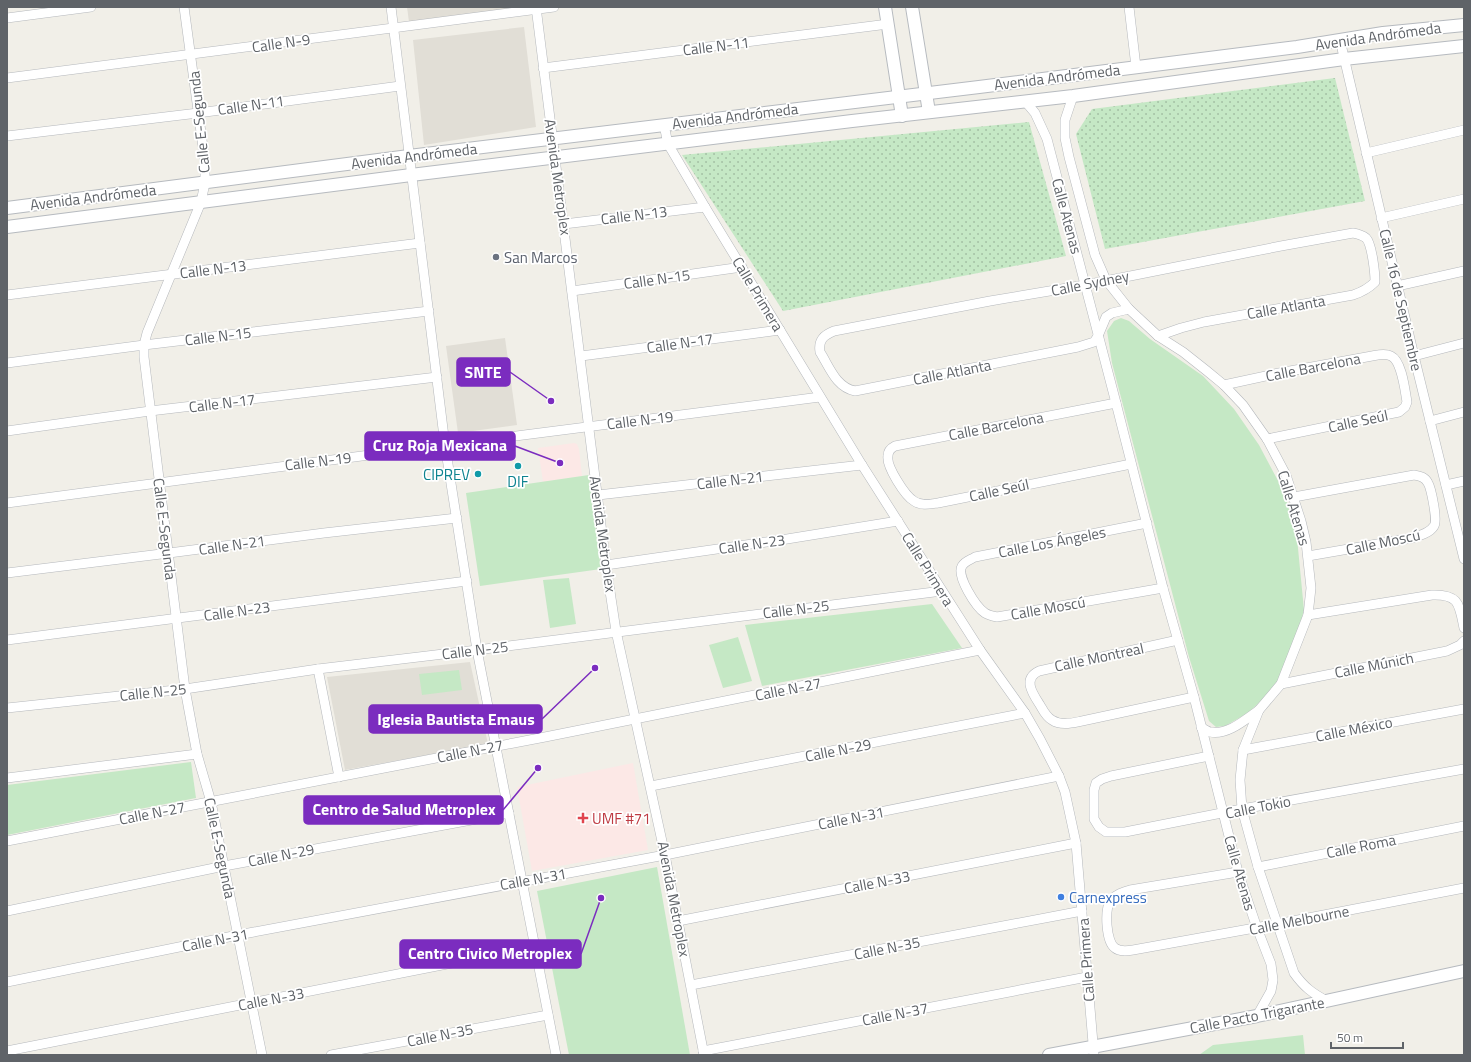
<svg xmlns="http://www.w3.org/2000/svg" width="1471" height="1062" viewBox="0 0 1471 1062" font-family="'Titillium Web',sans-serif">
<style>
.education{fill:#e1ded6}
.medical{fill:#fce8e6}
.grass{fill:url(#grass-dots)}
.park{fill:#c5e8c5}
.lines{fill:none;stroke-linecap:round;stroke-linejoin:round}
.street-casing{stroke:#b5b8bc;stroke-width:10}
.secondary-casing{stroke:#b6babf;stroke-width:14}
.street{stroke:#fff;stroke-width:9}
.secondary{stroke:#fff;stroke-width:12}
.worship-dot{fill:#6b7280;stroke:#fff;stroke-width:1.5}
.culture-dot{fill:#0f9aa8;stroke:#fff;stroke-width:1.5}
.health-dot{fill:#e0444e;stroke:#fff;stroke-width:1.5}
.shop-dot{fill:#3f7fe0;stroke:#fff;stroke-width:1.5}
.labels{text-anchor:middle;dominant-baseline:central;stroke-width:3.5;stroke-linejoin:round;paint-order:stroke}
.street-label{font-size:15px;fill:#5f6368;stroke:#fff}
.worship-label{font-size:15px;fill:#5b616d;stroke:#fff;text-anchor:start}
.culture-label{font-size:15px;fill:#0d838f;stroke:#fff;text-anchor:end}
.health-label{font-size:15px;fill:#be3a42;stroke:#fff;text-anchor:start}
.shop-label{font-size:15px;fill:#366cbe;stroke:#fff;text-anchor:start}
.leader{fill:none;stroke:#7b2cbf;stroke-width:1.5}
.callout-dot{fill:#7b2cbf;stroke:#fff;stroke-width:1.5}
.callout{fill:#7b2cbf;stroke:#7b2cbf;stroke-width:1.5}
.callout-label{font-size:16px;text-anchor:middle;font-weight:bold;fill:#fff}
</style>
<defs>
<pattern id="grass-dots" width="8" height="8" patternUnits="userSpaceOnUse"><rect width="8" height="8" fill="#c5e8c5"/><path d="M2 2h.1M6 6h.1" fill="none" stroke="#a3c0a4" stroke-width="1.8" stroke-linecap="round"/></pattern>
</defs>
<rect width="100%" height="100%" fill="#f1efe8"/>
<g class="education">
<polygon points="407,7 525,7 409,22"/>
<polygon points="524,27 536,127 424,145 413,40"/>
<polygon points="505,338 517,425 458,433 446,346"/>
<polygon points="470,662 488,744 345,770 327,677"/>
</g>
<g class="medical">
<polygon points="574,443 577,444 579,449 582,476 543,482 538,448"/>
<polygon points="633,763 648,850 532,871 517,787"/>
</g>
<g class="grass">
<polygon points="1335,78 1365,201 1105,249 1076,134 1092,109"/>
<polygon points="1029,122 1066,256 783,311 682,155"/>
</g>
<g class="park">
<polygon points="1121,318 1129,321 1150,339 1203,376 1234,409 1259,445 1284,492 1297,538 1304,610 1294,649 1279,684 1248,713 1225,726 1216,727 1209,721 1189,657 1112,363 1107,331 1114,321"/>
<polygon points="589,475 601,569 480,586 466,493"/>
<polygon points="569,578 576,624 550,628 543,580"/>
<polygon points="932,604 962,648 762,686 745,625"/>
<polygon points="738,637 752,681 723,688 709,645"/>
<polygon points="459,670 462,690 422,695 419,674"/>
<polygon points="191,762 196,798 7,835 7,785"/>
<polygon points="657,867 690,1055 569,1055 537,891"/>
<polygon points="1303,1035 1305,1055 1199,1055 1213,1045"/>
</g>
<g class="lines">
<g class="street-casing">
<g id="street">
<polyline points="184,7 205,162 205,183 201,202 147,333 144,345 144,357 185,689 197,754 211,802 262,1055"/>
<polyline points="391,7 445,445 477,650 556,1055"/>
<polyline points="536,7 606,565 616,631 665,855 704,1055"/>
<polyline points="1129,7 1136,67"/>
<polyline points="7,18 91,7"/>
<polyline points="1340,40 1414,356 1464,559"/>
<polyline points="543,68 888,24"/>
<polyline points="7,78 554,7"/>
<path d="M1073,96L1065,120V138L1069,157L1095,255L1106,280L1129,309L1158,336L1183,352L1207,371L1224,385L1243,405L1267,439L1286,475L1301,521L1306,542L1311,588L1308,615L1281,684L1259,710L1243,750L1240,780L1242,809L1258,867L1294,973C1304,987 1312,993 1327,1001"/>
<polyline points="1025,101 1035,113 1047,139 1116,403 1163,588 1194,697 1238,872 1257,928 1271,964 1273,980 1271,991 1257,1016"/>
<polyline points="664,125 668,144 705,207 862,465 980,650 1025,713 1040,739 1059,776 1065,792 1076,843 1094,1055"/>
<polyline points="7,136 198,113 400,86"/>
<polyline points="1366,153 1464,130"/>
<polyline points="1381,218 1464,199"/>
<polyline points="564,224 705,207"/>
<polyline points="1397,286 1464,271"/>
<polyline points="572,291 742,267"/>
<polyline points="7,295 420,243"/>
<path d="M1129,309L1112,313L1106,317L1098,336L1094,342L1078,347L855,391C836,387 830,368 820,352C818,340 824,335 834,331L990,301L1085,285L1281,246L1353,233C1358,234 1362,235 1366,238C1372,244 1375,273 1375,282C1368,289 1362,292 1353,295L1204,322L1181,328L1158,336"/>
<polyline points="581,356 780,330"/>
<polyline points="1414,356 1464,343"/>
<polyline points="7,363 144,345 429,311"/>
<path d="M1224,385L1279,373L1372,356C1378,355 1385,353 1391,356C1402,361 1405,391 1407,402L1405,407L1399,412L1267,439"/>
<path d="M1116,403L895,446C891,448 888,451 888,456C886,466 905,496 914,501C921,506 930,504 938,503L1131,464"/>
<polyline points="1430,421 1464,412"/>
<polyline points="7,431 150,411 437,377"/>
<polyline points="1446,485 1464,481"/>
<polyline points="598,495 862,465"/>
<path d="M1294,497L1414,475C1420,476 1425,477 1428,483C1431,488 1438,521 1434,526C1430,533 1419,536 1412,538L1308,556"/>
<polyline points="7,503 445,445 820,397"/>
<path d="M1147,523L975,557C970,560 965,561 962,566C956,576 976,607 985,613C988,615 992,616 997,617L1163,588"/>
<polyline points="606,565 787,539 898,521"/>
<polyline points="7,573 169,553 324,533 457,518"/>
<path d="M1308,615L1432,595C1460,594 1459,605 1464,628"/>
<polyline points="7,640 467,581"/>
<path d="M1178,640L1039,671C1022,679 1033,694 1040,705C1043,710 1046,717 1052,720C1061,726 1072,723 1082,721L1194,697"/>
<polyline points="318,669 339,777"/>
<polyline points="1281,684 1447,651 1460,645 1464,641"/>
<polyline points="7,708 185,689 318,669 477,650 942,591"/>
<path d="M1201,727C1204,729 1207,731 1210,732C1227,736 1246,719 1259,710"/>
<polyline points="1243,750 1464,709"/>
<polyline points="1209,756 1111,776 1102,779 1096,783 1094,790 1094,819 1099,827 1106,832 1125,832 1242,809 1464,769"/>
<polyline points="7,778 197,754"/>
<polyline points="651,786 1025,713"/>
<polyline points="7,841 545,737 980,650"/>
<polyline points="1258,867 1464,826"/>
<path d="M1238,872L1130,890C1123,892 1116,894 1111,900C1104,909 1106,942 1115,948C1120,952 1127,951 1133,950L1277,924L1464,888"/>
<polyline points="7,911 224,866 509,813"/>
<polyline points="678,921 1076,843"/>
<polyline points="7,982 238,935 665,855 1059,776"/>
<polyline points="691,985 1082,911"/>
<polyline points="7,1051 534,947"/>
<polyline points="703,1051 1087,977"/>
<polyline points="331,1055 548,1015"/>
</g>
</g>
<g class="secondary-casing">
<g id="secondary">
<polyline points="885,7 902,116"/>
<polyline points="912,7 929,112"/>
<polyline points="7,208 409,156 979,87 1297,47 1383,33 1464,25"/>
<polyline points="7,227 411,175 852,121 1073,96 1344,59 1464,46"/>
<polyline points="1049,1055 1257,1016 1464,971"/>
</g>
</g>
<use href="#street" class="street"/>
<use href="#secondary" class="secondary"/>
</g>
<circle class="worship-dot" cx="496" cy="257" r="4"/>
<g class="culture-dot">
<circle cx="518" cy="466" r="4"/>
<circle cx="478" cy="474" r="4"/>
</g>
<path class="health-dot" d="M581 812h4v4h4v4h-4v4h-4v-4h-4v-4h4z"/>
<circle class="shop-dot" cx="1061" cy="897" r="4"/>
<g class="labels">
<g class="street-label">
<text transform="translate(1378 36) rotate(-8)">Avenida Andrómeda</text>
<text transform="translate(281 43) rotate(-8)">Calle N-9</text>
<text transform="translate(716 46) rotate(-7)">Calle N-11</text>
<text transform="translate(1057 77) rotate(-7)">Avenida Andrómeda</text>
<text transform="translate(251 105) rotate(-8)">Calle N-11</text>
<text transform="translate(735 116) rotate(-7)">Avenida Andrómeda</text>
<text transform="translate(199 122) rotate(-96)">Calle E-Segunda</text>
<text transform="translate(414 156) rotate(-7)">Avenida Andrómeda</text>
<text transform="translate(558 177) rotate(82)">Avenida Metroplex</text>
<text transform="translate(93 197) rotate(-7)">Avenida Andrómeda</text>
<text transform="translate(634 215) rotate(-7)">Calle N-13</text>
<text transform="translate(1067 216) rotate(75)">Calle Atenas</text>
<text transform="translate(213 269) rotate(-7)">Calle N-13</text>
<text transform="translate(657 279) rotate(-8)">Calle N-15</text>
<text transform="translate(1090 283) rotate(-11)">Calle Sydney</text>
<text transform="translate(758 294) rotate(59)">Calle Primera</text>
<text transform="translate(1401 300) rotate(77)">Calle 16 de Septiembre</text>
<text transform="translate(1286 307) rotate(-10)">Calle Atlanta</text>
<text transform="translate(218 336) rotate(-7)">Calle N-15</text>
<text transform="translate(680 343) rotate(-8)">Calle N-17</text>
<text transform="translate(1313 367) rotate(-11)">Calle Barcelona</text>
<text transform="translate(952 372) rotate(-11)">Calle Atlanta</text>
<text transform="translate(222 403) rotate(-7)">Calle N-17</text>
<text transform="translate(640 420) rotate(-7)">Calle N-19</text>
<text transform="translate(1358 421) rotate(-12)">Calle Seúl</text>
<text transform="translate(996 426) rotate(-11)">Calle Barcelona</text>
<text transform="translate(318 461) rotate(-7)">Calle N-19</text>
<text transform="translate(730 480) rotate(-7)">Calle N-21</text>
<text transform="translate(999 490) rotate(-12)">Calle Seúl</text>
<text transform="translate(1294 508) rotate(73)">Calle Atenas</text>
<text transform="translate(165 529) rotate(83)">Calle E-Segunda</text>
<text transform="translate(603 534) rotate(82)">Avenida Metroplex</text>
<text transform="translate(1052 542) rotate(-11)">Calle Los Ángeles</text>
<text transform="translate(1383 542) rotate(-12)">Calle Moscú</text>
<text transform="translate(752 544) rotate(-8)">Calle N-23</text>
<text transform="translate(232 545) rotate(-8)">Calle N-21</text>
<text transform="translate(928 569) rotate(58)">Calle Primera</text>
<text transform="translate(1048 608) rotate(-10)">Calle Moscú</text>
<text transform="translate(796 609) rotate(-7)">Calle N-25</text>
<text transform="translate(237 611) rotate(-8)">Calle N-23</text>
<text transform="translate(475 650) rotate(-7)">Calle N-25</text>
<text transform="translate(1099 657) rotate(-12)">Calle Montreal</text>
<text transform="translate(1374 665) rotate(-11)">Calle Múnich</text>
<text transform="translate(788 689) rotate(-11)">Calle N-27</text>
<text transform="translate(153 692) rotate(-6)">Calle N-25</text>
<text transform="translate(1354 729) rotate(-11)">Calle México</text>
<text transform="translate(838 750) rotate(-11)">Calle N-29</text>
<text transform="translate(470 751) rotate(-11)">Calle N-27</text>
<text transform="translate(1258 807) rotate(-11)">Calle Tokio</text>
<text transform="translate(152 813) rotate(-11)">Calle N-27</text>
<text transform="translate(851 818) rotate(-11)">Calle N-31</text>
<text transform="translate(1361 846) rotate(-11)">Calle Roma</text>
<text transform="translate(220 848) rotate(78)">Calle E-Segunda</text>
<text transform="translate(281 855) rotate(-11)">Calle N-29</text>
<text transform="translate(1240 873) rotate(74)">Calle Atenas</text>
<text transform="translate(533 879) rotate(-10)">Calle N-31</text>
<text transform="translate(877 882) rotate(-11)">Calle N-33</text>
<text transform="translate(674 899) rotate(79)">Avenida Metroplex</text>
<text transform="translate(1299 920) rotate(-11)">Calle Melbourne</text>
<text transform="translate(215 940) rotate(-11)">Calle N-31</text>
<text transform="translate(887 948) rotate(-11)">Calle N-35</text>
<text transform="translate(1086 960) rotate(-94)">Calle Primera</text>
<text transform="translate(271 999) rotate(-11)">Calle N-33</text>
<text transform="translate(895 1014) rotate(-11)">Calle N-37</text>
<text transform="translate(1257 1015) rotate(-11)">Calle Pacto Trigarante</text>
<text transform="translate(440 1035) rotate(-11)">Calle N-35</text>
</g>
<g class="worship-label">
<text x="504" y="257">San Marcos</text>
</g>
<g class="culture-label">
<text x="470" y="474">CIPREV</text>
<text x="518" y="481" text-anchor="middle">DIF</text>
</g>
<g class="health-label">
<text x="592" y="818">UMF #71</text>
</g>
<g class="shop-label">
<text x="1069" y="897">Carnexpress</text>
</g>
</g>
<path class="leader" d="M551 401L510 372M560 463L515 446M595 668L542 719M538 768L503 810M601 898L581 954"/>
<g class="callout-dot">
<circle cx="551" cy="401" r="4"/>
<circle cx="560" cy="463" r="4"/>
<circle cx="595" cy="668" r="4"/>
<circle cx="538" cy="768" r="4"/>
<circle cx="601" cy="898" r="4"/>
</g>
<g class="callout">
<rect x="457" y="358" width="53" height="28" rx="4"/>
<rect x="365" y="432" width="150" height="28" rx="4"/>
<rect x="369" y="705" width="173" height="28" rx="4"/>
<rect x="304" y="796" width="199" height="28" rx="4"/>
<rect x="400" y="940" width="181" height="28" rx="4"/>
</g>
<g class="callout-label">
<text x="483" y="378">SNTE</text>
<text x="440" y="451">Cruz Roja Mexicana</text>
<text x="456" y="725">Iglesia Bautista Emaus</text>
<text x="404" y="815">Centro de Salud Metroplex</text>
<text x="490" y="959">Centro Civico Metroplex</text>
</g>
<rect width="1471" height="1062" fill="none" stroke="#5f6368" stroke-width="16"/>
<path d="M1331 1042v6h72v-6" fill="none" stroke="#5f6368" stroke-width="2"/>
<text x="1337" y="1042" font-size="12" fill="#5f6368" stroke="#ffffff" stroke-width="3" paint-order="stroke">50 m</text>
</svg>
